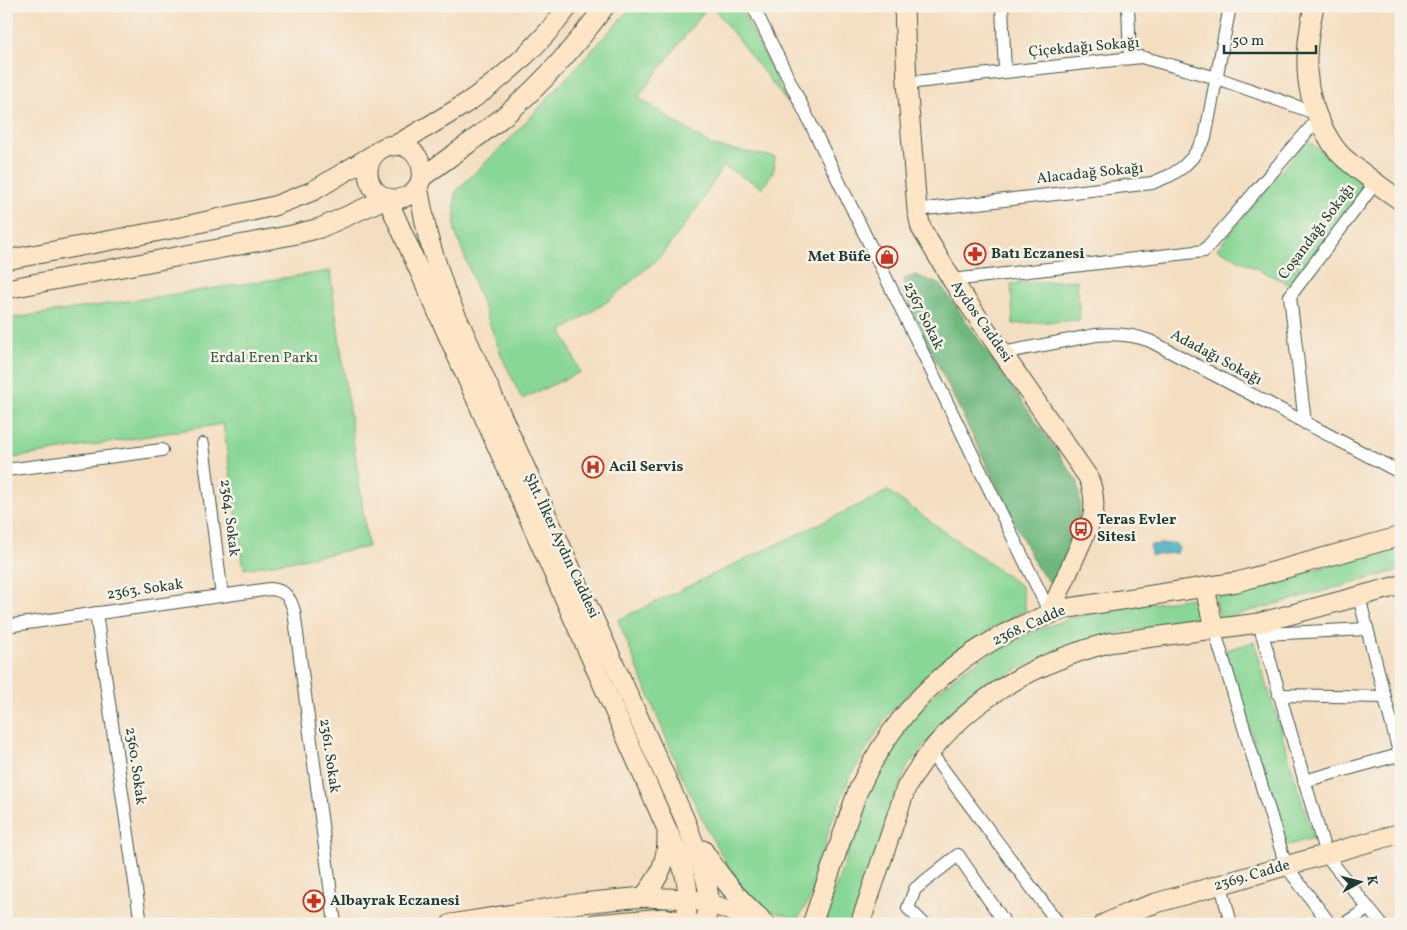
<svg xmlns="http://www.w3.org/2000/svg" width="1407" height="930" viewBox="0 0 1407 930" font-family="Vollkorn,serif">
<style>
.green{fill:#89d796;stroke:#548a65}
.forest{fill:#6eb87f;stroke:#467a5a}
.water{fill:#44afc3;stroke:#32767c}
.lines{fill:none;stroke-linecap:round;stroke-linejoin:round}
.street-casing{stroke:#3f5549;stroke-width:14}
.secondary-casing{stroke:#3f5549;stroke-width:21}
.street{stroke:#fff;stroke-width:12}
.secondary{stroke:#fde5c5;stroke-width:19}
.labels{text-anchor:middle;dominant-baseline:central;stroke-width:5;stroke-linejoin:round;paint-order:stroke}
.street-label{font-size:15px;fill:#1f3d34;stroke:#f7f3e8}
.poi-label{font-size:15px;font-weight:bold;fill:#1f3d34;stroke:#f7f3e8;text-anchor:start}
.park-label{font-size:15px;fill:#345c48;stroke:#f7f3e8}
</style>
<rect width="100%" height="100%" fill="#f7f3e8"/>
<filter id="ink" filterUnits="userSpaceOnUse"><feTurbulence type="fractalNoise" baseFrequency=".02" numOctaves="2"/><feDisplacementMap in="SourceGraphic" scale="10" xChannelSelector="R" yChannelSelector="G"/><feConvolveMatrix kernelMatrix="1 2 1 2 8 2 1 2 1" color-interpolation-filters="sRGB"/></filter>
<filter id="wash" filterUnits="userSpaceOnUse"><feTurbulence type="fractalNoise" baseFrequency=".0096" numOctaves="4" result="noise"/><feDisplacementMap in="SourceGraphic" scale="20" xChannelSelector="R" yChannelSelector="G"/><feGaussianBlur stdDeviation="1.12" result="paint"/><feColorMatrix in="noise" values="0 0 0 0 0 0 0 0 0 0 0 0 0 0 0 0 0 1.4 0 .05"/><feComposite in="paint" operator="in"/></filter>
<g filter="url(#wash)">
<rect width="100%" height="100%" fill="#f4dec1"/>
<g class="green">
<polygon points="633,6 708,6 638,97 712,146 775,157 774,169 763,188 723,166 696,210 660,257 608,301 562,331 580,372 522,399 502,357 455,231 455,192 510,139"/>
<polygon points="712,6 740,6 787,102"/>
<polygon points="1307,140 1366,187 1355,204 1288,284 1217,249"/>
<polygon points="330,271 368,547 244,569 223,424 6,459 6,319"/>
<polygon points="1077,280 1080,320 1013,324 1011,284"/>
<polygon points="888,491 1021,586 1026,610 989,630 925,676 886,717 848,781 828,832 811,897 798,919 759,908 754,898 743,892 710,835 680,772 618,620"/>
<polygon points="1401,546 1401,570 1221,619 1215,597"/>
<polygon points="1193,598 1201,621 1126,631 1096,638 1014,671 975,696 940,727 907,767 851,924 823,924 881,758 932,696 962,671 994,651 1032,632 1073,617 1120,608"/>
<polygon points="1254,642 1313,838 1285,846 1226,650"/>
</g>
<polygon class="forest" points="916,275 941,285 1078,482 1080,502 1079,520 1056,579 1053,582 1049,582 1036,566 901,289 905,287 904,279"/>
<polygon class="water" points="1175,543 1179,548 1177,553 1151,555 1150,545"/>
</g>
<g filter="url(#ink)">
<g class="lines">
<g class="street-casing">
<g id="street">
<polyline points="753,6 1050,613"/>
<polyline points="1002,6 1005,72"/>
<polyline points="1128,6 1130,57"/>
<polyline points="907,83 1141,57 1217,78 1315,113"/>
<polyline points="917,210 1152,183 1171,175 1183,167 1192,158 1205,138 1230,6"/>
<polyline points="952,280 1204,251 1318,119"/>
<path d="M1002,353L1096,335C1116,333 1132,334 1150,341L1401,473"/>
<polyline points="1305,423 1290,296 1376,182"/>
<polyline points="203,444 222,596"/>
<polyline points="6,470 162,450"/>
<polyline points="1359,597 1401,760"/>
<polyline points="96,613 141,924"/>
<polyline points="1259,623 1326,855 1381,924"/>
<path d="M6,626L270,589C285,590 290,597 294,611L335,924"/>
<polyline points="1214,629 1286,866 1330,924"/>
<polyline points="1262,634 1367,629"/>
<polyline points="1279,695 1385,697"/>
<polyline points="930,752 1059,924"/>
<polyline points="1304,781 1399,755"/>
<polyline points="1221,885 1231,924"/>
<polyline points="924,924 908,908 915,889 958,855 1003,920 998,924"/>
<polyline points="1344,924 1369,908"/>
</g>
</g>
<g class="secondary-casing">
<g id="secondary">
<path d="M904,6L907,83L917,210L921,228L952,280L1088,477C1094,490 1095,502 1093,516L1050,613"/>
<path d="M1314,6C1304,52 1302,91 1325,132C1330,141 1335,150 1343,157C1361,173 1382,187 1401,201"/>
<circle cx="395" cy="172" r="27"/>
<path d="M394,146C415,134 436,122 457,109C499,83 539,46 569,6"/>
<path d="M421,178C451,156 482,135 510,111C546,80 577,44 605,6"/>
<path d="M418,187L428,237L446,293L685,820C693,842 710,880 709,904C708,911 706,917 705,924"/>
<polyline points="6,260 181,227 274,206 313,191 376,153"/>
<path d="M6,289L292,235L320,228L387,198L666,827C676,849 688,873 688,898C689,905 686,914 685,921"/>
<polyline points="1205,588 1214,629"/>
<path d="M703,850C719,875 737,898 760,918"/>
<path d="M643,897C660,878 668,859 667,833"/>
<polyline points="451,924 581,903 643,897 689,899 709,903 766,924"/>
<polyline points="595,924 664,918 696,924"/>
<path d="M812,924C822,895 832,866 842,837C847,822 852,806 858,791C898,700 974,636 1069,608L1237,582L1401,536"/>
<path d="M860,924L906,788C950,710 1023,666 1108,643L1259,623L1401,585"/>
<polyline points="1104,924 1130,912 1156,903 1401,833"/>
</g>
</g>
<use href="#street" class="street"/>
<use href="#secondary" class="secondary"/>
</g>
</g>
<defs>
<g id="pharmacy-ring" transform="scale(1.125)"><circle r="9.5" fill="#f7f3e8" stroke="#c8321e" stroke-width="1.5"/><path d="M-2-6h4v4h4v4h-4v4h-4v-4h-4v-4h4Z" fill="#c8321e"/></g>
<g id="shop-ring" transform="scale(1.125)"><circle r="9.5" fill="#f7f3e8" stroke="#c8321e" stroke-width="1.5"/><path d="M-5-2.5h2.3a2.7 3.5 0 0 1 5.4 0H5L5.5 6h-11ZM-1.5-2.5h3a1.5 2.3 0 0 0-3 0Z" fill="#c8321e"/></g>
<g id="hospital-ring" transform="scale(1.125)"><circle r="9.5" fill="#f7f3e8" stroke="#c8321e" stroke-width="1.5"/><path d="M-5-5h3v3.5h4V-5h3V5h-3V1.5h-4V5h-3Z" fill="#c8321e"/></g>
<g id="bus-ring" transform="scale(1.125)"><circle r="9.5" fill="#f7f3e8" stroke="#c8321e" stroke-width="1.5"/><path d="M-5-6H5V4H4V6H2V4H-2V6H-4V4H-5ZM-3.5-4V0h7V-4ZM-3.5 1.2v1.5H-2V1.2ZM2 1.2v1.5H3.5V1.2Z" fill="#c8321e"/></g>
</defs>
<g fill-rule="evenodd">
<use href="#pharmacy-ring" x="975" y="254"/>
<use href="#shop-ring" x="887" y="257"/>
<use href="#hospital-ring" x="593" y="467"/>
<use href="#bus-ring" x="1081" y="529"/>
<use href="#pharmacy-ring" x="314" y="901"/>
</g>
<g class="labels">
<g class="street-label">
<text transform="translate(1084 48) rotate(-5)">Çiçekdağı Sokağı</text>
<text transform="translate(1090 174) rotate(-6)">Alacadağ Sokağı</text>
<text transform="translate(1317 232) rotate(-53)">Coşandağı Sokağı</text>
<text transform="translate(923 316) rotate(64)">2367 Sokak</text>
<text transform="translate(981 322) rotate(55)">Aydos Caddesi</text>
<text transform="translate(1216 358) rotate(28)">Adadağı Sokağı</text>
<text transform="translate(229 518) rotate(83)">2364. Sokak</text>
<text transform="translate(561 546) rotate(65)">Şht. İlker Aydın Caddesi</text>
<text transform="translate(145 590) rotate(-8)">2363. Sokak</text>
<text transform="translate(1029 626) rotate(-24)">2368. Cadde</text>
<text transform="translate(329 756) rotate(82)">2361. Sokak</text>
<text transform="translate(135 766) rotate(82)">2360. Sokak</text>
<text transform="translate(1252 876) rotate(-16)">2369. Cadde</text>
</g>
<g class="poi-label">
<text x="991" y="254">Batı Eczanesi</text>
<text x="871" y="257" text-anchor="end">Met Büfe</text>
<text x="609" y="467">Acil Servis</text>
<text x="1097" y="520">Teras Evler<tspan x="1097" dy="17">Sitesi</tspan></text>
<text x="330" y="901">Albayrak Eczanesi</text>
</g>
<g class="park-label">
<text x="264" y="358">Erdal Eren Parkı</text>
</g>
</g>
<rect width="1407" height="930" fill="none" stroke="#f7f3e8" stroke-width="25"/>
<g transform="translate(1360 882) rotate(83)" stroke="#f7f3e8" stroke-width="4" paint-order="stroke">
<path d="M0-4L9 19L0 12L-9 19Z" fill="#1f3d34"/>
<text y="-8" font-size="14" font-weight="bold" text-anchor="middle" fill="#1f3d34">K</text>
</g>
<path d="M1224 45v8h92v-8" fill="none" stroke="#1f3d34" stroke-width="2.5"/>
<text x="1232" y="45" font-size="15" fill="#1f3d34" stroke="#f7f3e8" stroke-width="4" paint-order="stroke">50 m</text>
</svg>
